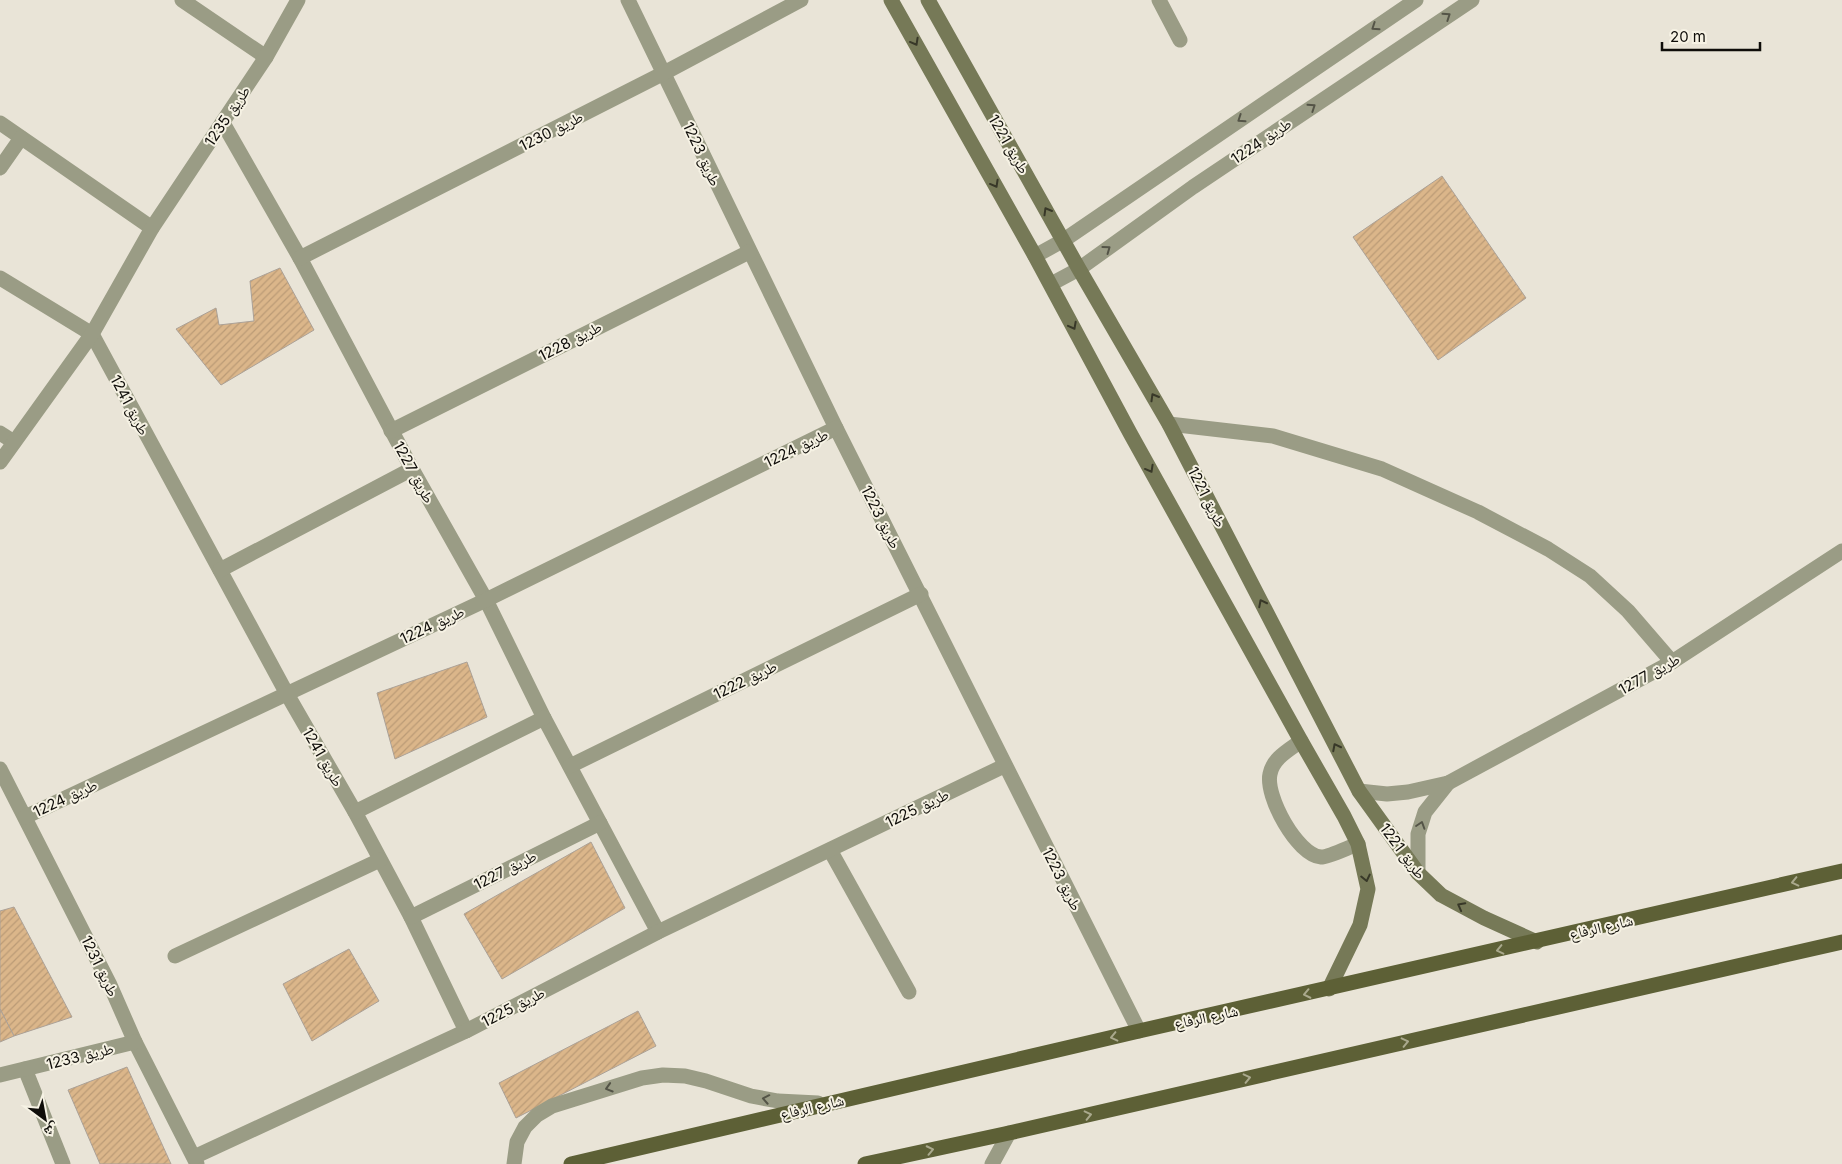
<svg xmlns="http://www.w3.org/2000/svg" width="1842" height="1164" viewBox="0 0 1842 1164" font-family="Inter,'Noto Naskh Arabic',sans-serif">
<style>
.building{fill:url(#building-hatch);stroke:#aba197}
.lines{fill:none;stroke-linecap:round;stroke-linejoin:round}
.lane{stroke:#9a9c85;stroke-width:15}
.street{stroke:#9a9c85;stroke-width:15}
.secondary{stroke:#767957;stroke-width:15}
.primary{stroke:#5d6036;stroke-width:15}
.oneway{stroke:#545447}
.oneway2{stroke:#383828}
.oneway3{stroke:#aaa98d}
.labels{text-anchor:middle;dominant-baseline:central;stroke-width:4;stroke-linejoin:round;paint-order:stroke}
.street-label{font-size:15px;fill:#0f0d09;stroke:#f6f2e4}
</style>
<defs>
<pattern id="building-hatch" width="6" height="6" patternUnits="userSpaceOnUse" patternTransform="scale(1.25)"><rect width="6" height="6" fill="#dbb68a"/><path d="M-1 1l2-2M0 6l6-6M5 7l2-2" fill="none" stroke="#bb9b76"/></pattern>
</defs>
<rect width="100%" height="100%" fill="#e9e4d7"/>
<g class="building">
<polygon points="1442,176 1526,298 1438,360 1353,237"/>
<polygon points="280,268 314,330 221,385 176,329 216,308 219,325 254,321 250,281"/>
<polygon points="467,662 487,717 395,759 377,693"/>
<polygon points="591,842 625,908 502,979 464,914"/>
<polygon points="14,907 72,1017 14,1036 0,1009 0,911"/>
<polygon points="349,949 379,1001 312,1041 283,984"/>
<polygon points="0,1009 14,1036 0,1042"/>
<polygon points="638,1011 656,1046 516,1118 499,1083"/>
<polygon points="127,1067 171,1164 100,1164 68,1090"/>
</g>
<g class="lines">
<g class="lane">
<polyline points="1169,424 1273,436 1382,469 1478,512 1548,549 1590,576 1628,611 1672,662"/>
<path d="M1301,741C1289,750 1273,758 1270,774C1265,796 1297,855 1321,857C1329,857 1349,847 1358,844"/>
<polyline points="514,1164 517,1142 525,1127 537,1115 552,1106 642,1078 663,1075 685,1076 706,1081 751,1096 778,1101 818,1103"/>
</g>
<g class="street">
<polyline points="182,0 266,57"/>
<polyline points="628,0 836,428 1139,1031"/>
<polyline points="1159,0 1180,40"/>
<polyline points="0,123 152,228"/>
<polyline points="223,123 300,258 412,469 486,600 544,718 658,932"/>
<polyline points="0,168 21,138"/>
<polyline points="1035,256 1064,240 1416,0"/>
<polyline points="300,258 664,73 801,0"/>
<polyline points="0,278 92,334 287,694 355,812 411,917 466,1031"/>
<polyline points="1051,284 1079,269 1193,187 1472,0"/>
<polyline points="391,431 749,252"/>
<polyline points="0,433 14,442"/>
<polyline points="0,462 92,334 152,228 266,57 298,0"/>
<polyline points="220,570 412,469"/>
<polyline points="570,766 921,594"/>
<polyline points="0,769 110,985 135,1042 197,1164"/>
<polyline points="1359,791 1387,794 1408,792 1448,783 1672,662 1842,551"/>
<polyline points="355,812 544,718"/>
<polyline points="25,817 486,600 836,428"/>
<polyline points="830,850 909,992"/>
<polyline points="1418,873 1418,834 1425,812 1448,783"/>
<polyline points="411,917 600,823"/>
<polyline points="175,956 380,860"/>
<polyline points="25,1069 63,1164"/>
<polyline points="0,1075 135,1042"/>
<polyline points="194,1157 466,1031 658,932 1004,766"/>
<polyline points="992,1164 1009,1133"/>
</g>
<g class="secondary">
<polyline points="891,0 1035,256 1130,433 1301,741 1344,816 1358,844 1368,889 1360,925 1329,989"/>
<polyline points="928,0 1079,269 1169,424 1359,791 1418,873 1441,895 1484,918 1537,942"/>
</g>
<g class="primary">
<polyline points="571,1164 1139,1031 1842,871"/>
<polyline points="865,1164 1009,1133 1842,942"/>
</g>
</g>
<defs><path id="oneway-chevron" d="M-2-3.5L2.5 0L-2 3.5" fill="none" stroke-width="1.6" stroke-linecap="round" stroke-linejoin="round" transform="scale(1.25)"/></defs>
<g class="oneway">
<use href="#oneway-chevron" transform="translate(1447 16) rotate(-34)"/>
<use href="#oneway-chevron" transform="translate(1375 27) rotate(146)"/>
<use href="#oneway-chevron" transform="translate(1312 107) rotate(-34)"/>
<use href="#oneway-chevron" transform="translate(1241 119) rotate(146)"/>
<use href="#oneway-chevron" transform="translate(1107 249) rotate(-36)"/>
<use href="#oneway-chevron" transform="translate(1421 825) rotate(-72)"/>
<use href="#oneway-chevron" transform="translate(609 1088) rotate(163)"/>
<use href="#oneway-chevron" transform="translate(766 1099) rotate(-169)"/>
</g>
<g class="oneway2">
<use href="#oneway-chevron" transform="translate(915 42) rotate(61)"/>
<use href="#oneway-chevron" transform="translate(995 184) rotate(61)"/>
<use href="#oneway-chevron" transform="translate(1047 211) rotate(-120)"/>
<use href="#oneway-chevron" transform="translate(1073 326) rotate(62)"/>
<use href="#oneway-chevron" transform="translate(1154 397) rotate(-120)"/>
<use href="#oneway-chevron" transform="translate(1150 469) rotate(61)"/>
<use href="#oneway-chevron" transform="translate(1262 603) rotate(-117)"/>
<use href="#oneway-chevron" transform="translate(1336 747) rotate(-117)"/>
<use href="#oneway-chevron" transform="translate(1366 878) rotate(77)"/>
<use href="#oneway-chevron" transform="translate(1461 906) rotate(-152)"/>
</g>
<g class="oneway3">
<use href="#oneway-chevron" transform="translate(1795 882) rotate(167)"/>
<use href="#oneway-chevron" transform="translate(1500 950) rotate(167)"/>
<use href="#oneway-chevron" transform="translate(1307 994) rotate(168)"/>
<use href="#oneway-chevron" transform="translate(1114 1037) rotate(167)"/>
<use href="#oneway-chevron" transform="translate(1405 1042) rotate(-13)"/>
<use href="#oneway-chevron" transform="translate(1247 1078) rotate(-13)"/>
<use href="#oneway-chevron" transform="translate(1088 1115) rotate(-13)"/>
<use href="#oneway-chevron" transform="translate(930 1150) rotate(-12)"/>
</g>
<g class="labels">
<g class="street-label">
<text transform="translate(227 116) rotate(-56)">طريق 1235</text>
<text transform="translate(551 131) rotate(-27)">طريق 1230</text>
<text transform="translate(1261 141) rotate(-34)">طريق 1224</text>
<text transform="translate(1009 144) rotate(60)">طريق 1221</text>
<text transform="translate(702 154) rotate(65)">طريق 1223</text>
<text transform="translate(570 341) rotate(-27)">طريق 1228</text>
<text transform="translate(130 405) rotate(62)">طريق 1241</text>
<text transform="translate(796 448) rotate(-26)">طريق 1224</text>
<text transform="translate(414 472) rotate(61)">طريق 1227</text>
<text transform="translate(1207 497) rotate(63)">طريق 1221</text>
<text transform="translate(881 517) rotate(63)">طريق 1223</text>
<text transform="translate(432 625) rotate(-25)">طريق 1224</text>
<text transform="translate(1649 674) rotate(-29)">طريق 1277</text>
<text transform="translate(745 680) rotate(-26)">طريق 1222</text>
<text transform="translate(323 757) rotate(60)">طريق 1241</text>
<text transform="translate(65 798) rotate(-25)">طريق 1224</text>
<text transform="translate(917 808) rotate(-26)">طريق 1225</text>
<text transform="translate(1403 851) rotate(53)">طريق 1221</text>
<text transform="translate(505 870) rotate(-27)">طريق 1227</text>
<text transform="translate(1062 879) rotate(63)">طريق 1223</text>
<text transform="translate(1601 927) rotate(-13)">شارع الرفاع</text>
<text transform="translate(100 966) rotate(64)">طريق 1231</text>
<text transform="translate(513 1007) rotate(-27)">طريق 1225</text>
<text transform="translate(1206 1017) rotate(-12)">شارع الرفاع</text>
<text transform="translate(80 1056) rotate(-14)">طريق 1233</text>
<text transform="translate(812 1107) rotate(-13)">شارع الرفاع</text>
</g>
</g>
<g transform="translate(45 1119) rotate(148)" stroke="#f6f2e4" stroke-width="4" paint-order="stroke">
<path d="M0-4L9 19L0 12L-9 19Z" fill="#0f0d09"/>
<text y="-8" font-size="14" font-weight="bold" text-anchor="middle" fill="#0f0d09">ش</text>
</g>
<path d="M1662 42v8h98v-8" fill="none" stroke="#0f0d09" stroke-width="2.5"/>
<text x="1670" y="42" font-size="15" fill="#0f0d09" stroke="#f6f2e4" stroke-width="4" paint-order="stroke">20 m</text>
</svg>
